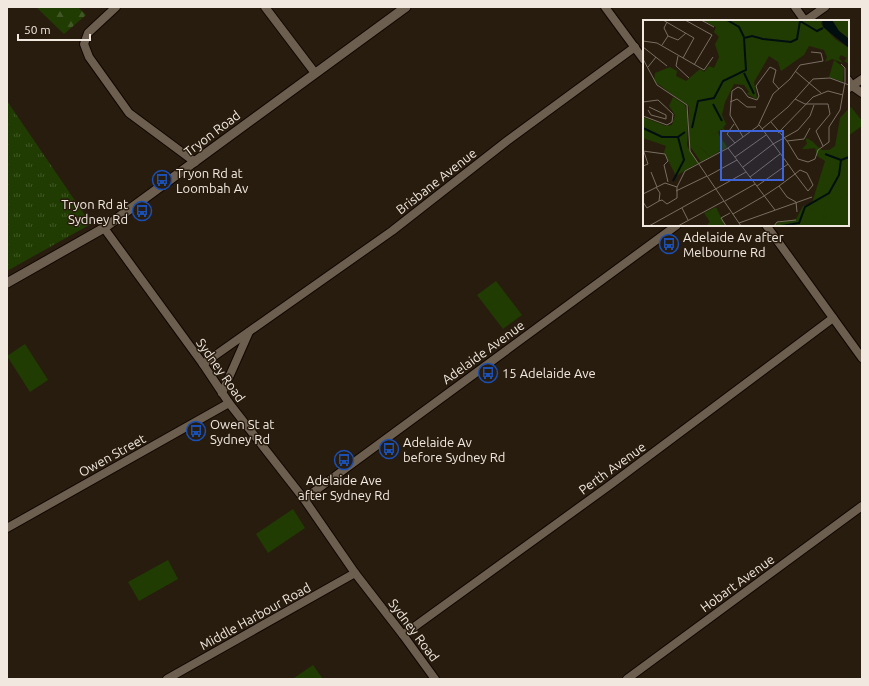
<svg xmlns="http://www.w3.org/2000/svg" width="869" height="686" viewBox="0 0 869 686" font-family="Ubuntu,sans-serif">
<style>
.grass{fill:#203c02}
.forest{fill:url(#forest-firs)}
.park{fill:url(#park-tufts)}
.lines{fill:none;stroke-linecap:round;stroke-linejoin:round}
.minor-casing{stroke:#100600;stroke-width:10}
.tertiary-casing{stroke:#100600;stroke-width:11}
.minor{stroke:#6d5f4f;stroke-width:8}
.tertiary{stroke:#6d5f4f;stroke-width:9}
.labels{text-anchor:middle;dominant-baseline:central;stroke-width:3;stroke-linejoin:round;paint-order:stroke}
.street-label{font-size:13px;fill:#f1e8df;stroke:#281c0e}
.poi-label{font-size:13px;fill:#f1e8df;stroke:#281c0e;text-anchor:start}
.inset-river{fill:none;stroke:#000e0f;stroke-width:2}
.inset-road{fill:none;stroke:#786e62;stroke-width:1}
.view{fill:#3d65d9;fill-opacity:0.15;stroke:#3d65d9;stroke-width:2}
.inset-edge{fill:none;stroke:#f1e8df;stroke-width:2}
</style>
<defs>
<pattern id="forest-firs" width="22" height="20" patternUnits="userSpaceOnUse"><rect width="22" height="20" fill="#203c02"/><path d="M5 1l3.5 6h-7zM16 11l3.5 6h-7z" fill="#415826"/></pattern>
<pattern id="park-tufts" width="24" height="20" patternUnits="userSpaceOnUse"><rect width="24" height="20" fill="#203c02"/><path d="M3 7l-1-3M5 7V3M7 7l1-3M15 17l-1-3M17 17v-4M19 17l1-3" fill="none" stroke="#415826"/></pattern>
</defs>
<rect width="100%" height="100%" fill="#281c0e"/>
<g class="grass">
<polygon points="851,107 862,121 862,126 848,136 848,109"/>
<polygon points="496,281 522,315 503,329 477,295"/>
<polygon points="25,344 48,380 30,392 7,356"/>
<polygon points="293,509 305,528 268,553 256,534"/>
<polygon points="168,560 178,579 139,601 128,582"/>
<polygon points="313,665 323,679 294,679 294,678"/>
</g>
<polygon class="forest" points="36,7 78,7 86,15 64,34"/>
<polygon class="park" points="7,101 91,224 7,271"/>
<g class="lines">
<g class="minor-casing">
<g id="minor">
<polyline points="116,7 88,33 84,44 89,57 129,113 195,162"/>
<polyline points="265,7 315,73"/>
<polyline points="605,7 644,60"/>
<polyline points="795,7 805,21"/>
<polyline points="805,21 825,7"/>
<polyline points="848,80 852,86 862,93"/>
<polyline points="849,88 862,79"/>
<polyline points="766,225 862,358"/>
<polyline points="104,228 203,364 229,403 304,499 355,573 403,635 435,679"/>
<polyline points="203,364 392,231 507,141 635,47"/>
<polyline points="222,393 249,332"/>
<polyline points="304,499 677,225"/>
<polyline points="7,528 229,403"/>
<polyline points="403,635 610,485 833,318"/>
<polyline points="167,679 355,573"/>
<polyline points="627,679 862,506"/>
</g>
</g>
<g class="tertiary-casing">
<polyline id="tertiary" points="7,283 104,228 406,7"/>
</g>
<use href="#minor" class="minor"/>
<use href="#tertiary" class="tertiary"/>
</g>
<defs>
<g id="bus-ring" transform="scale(1)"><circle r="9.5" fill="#281c0e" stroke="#1a4fb4" stroke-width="1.5"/><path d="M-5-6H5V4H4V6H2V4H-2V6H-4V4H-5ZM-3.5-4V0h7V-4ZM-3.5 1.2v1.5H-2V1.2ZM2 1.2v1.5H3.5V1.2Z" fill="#1a4fb4"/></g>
</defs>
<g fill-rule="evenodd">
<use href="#bus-ring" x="162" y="180"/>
<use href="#bus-ring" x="142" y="211"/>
<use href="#bus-ring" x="669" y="244"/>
<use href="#bus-ring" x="488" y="373"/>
<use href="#bus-ring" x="196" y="431"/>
<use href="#bus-ring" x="389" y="449"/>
<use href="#bus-ring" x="344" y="460"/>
</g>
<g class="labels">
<g class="street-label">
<text transform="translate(212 133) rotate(-37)">Tryon Road</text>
<text transform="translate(436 181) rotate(-38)">Brisbane Avenue</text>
<text transform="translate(483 352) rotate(-36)">Adelaide Avenue</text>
<text transform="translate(221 370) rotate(55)">Sydney Road</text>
<text transform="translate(112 455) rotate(-29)">Owen Street</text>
<text transform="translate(612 468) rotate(-36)">Perth Avenue</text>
<text transform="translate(737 583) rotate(-36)">Hobart Avenue</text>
<text transform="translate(255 616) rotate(-29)">Middle Harbour Road</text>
<text transform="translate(414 630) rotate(53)">Sydney Road</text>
</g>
<g class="poi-label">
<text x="176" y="173">Tryon Rd at<tspan x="176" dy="15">Loombah Av</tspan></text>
<text x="128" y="204" text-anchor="end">Tryon Rd at<tspan x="128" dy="15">Sydney Rd</tspan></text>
<text x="683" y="237">Adelaide Av after<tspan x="683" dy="15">Melbourne Rd</tspan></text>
<text x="502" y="373">15 Adelaide Ave</text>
<text x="210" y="424">Owen St at<tspan x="210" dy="15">Sydney Rd</tspan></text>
<text x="403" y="442">Adelaide Av<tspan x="403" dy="15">before Sydney Rd</tspan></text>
<text x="344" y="480" text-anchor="middle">Adelaide Ave<tspan x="344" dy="15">after Sydney Rd</tspan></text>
</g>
</g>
<g transform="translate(643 20)">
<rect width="206" height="206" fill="#281c0e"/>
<path d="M206,162V206H156L153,199L160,186L169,183V187H181L206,172Z" fill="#203c02"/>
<path d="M59,0H179L178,4L192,19L206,28V44L201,41L204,38L198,35L196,38L200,43L189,39L182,42L184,37L181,30L166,26L161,35L138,51L135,42L126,36L111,62L114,79L104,74L106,72L101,65L91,64L82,82L79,95L83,104L80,108L84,112L78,109L57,127L67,137L58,142L46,125V87L11,61L12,53L27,47L34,51L33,56L43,61L57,49L61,52L66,46L71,48L76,37L72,24L76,17L71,12L73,7ZM189,0H206V19L196,11ZM30,77L42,85L45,95L44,126L55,143L33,156L21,132L23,126L0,118V97L23,106L29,105L32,95L26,86ZM206,88V173L182,189L179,201L185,192L186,193L178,206H174L179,194L180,189L177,194V189H173V199L170,206H167L171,198L167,194L171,189L164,186L155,205L132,206L134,203L154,199L159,195L162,186L169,183L182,141L174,136L172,128L159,129L164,124L163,119L179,130H186L192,126L197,98Z" fill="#203c02"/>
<path d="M191,40L201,48L200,62L186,57ZM66,109L71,115L78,109L75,113L84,127L67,137L57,127V118ZM163,118L169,121L176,128L159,129L164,124ZM73,187L82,206H63L67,202L61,193Z" fill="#203c02"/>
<path d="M179,0H189L196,11L206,19V28L180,7Z" fill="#000e0f"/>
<path class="inset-river" d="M84,0L96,7L101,17M101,53L111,74M70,84L79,101M0,108L19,117H35M49,108L55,81L71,78L80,61L103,50L101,18L109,16L120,19L148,22L154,19L157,1L174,11L180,8M182,134L198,140M30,161L41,140L35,117L42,112M138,206L156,203L162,187L186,173L196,155L198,140L206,137"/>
<path class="inset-road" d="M20,0L51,18L40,38M42,0L69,15L51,45M58,0L71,7M24,2L21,8L25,16M0,21L14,23L61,50L70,37M19,25L25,16L35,20L43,13M0,27L24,46M35,36L33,46L46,58M0,39L14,65L44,85L47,131L98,206M5,47L13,37M152,51L178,73M152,79L162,84H185L187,94L173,111L180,126M0,82L15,80L30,94L29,102L24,105L0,96M87,82L94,79L104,87H113M5,90L8,95L23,99V95L6,87M128,102L144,121L155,139L165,142L172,139L175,130L186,122V107L197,90L202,62V48L198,44M91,104L84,114L92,123M119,109L145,87L170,59L187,58L206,65M135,113L170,77L185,71L200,75M100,117L87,95L89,71L95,67L99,69L105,77L114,80L116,76L113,66L127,47L133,50L130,62L136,69M144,121L161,119L167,108M130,124L155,110L167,96L171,85M85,128L132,190M0,131L22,134L25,141L21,145L25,162M92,137L123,115M0,146L5,144L1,132M100,147L130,124M8,152L14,167M65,156L94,140M107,157L137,134M114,166L145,144M136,166L144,177L153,182L154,192M13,167L17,173L16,181M33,171L64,156M0,174L22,163L34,167L42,151L85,128L115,106L130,74L147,59L157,45L180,41L178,33L168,32M16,181L19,180L24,184L34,178V167M82,181L112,164M0,182L4,188L16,181M39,188L45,200M90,194L121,176L136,166L152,154L157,150L164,153L170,165L165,171L152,154L145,144L117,106L116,105M96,203L169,177M6,206L103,152M35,206L81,181M83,206L78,198L87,193M131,206L134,202L153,200"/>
<path class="view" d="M78,111H140V160H78Z"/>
<rect width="206" height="206" class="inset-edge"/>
</g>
<rect width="869" height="686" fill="none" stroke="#f1e8df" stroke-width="16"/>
<path d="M18 34v6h72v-6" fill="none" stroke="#f1e8df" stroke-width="2"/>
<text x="24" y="34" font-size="12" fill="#f1e8df" stroke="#281c0e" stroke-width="3" paint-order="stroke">50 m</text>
</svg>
